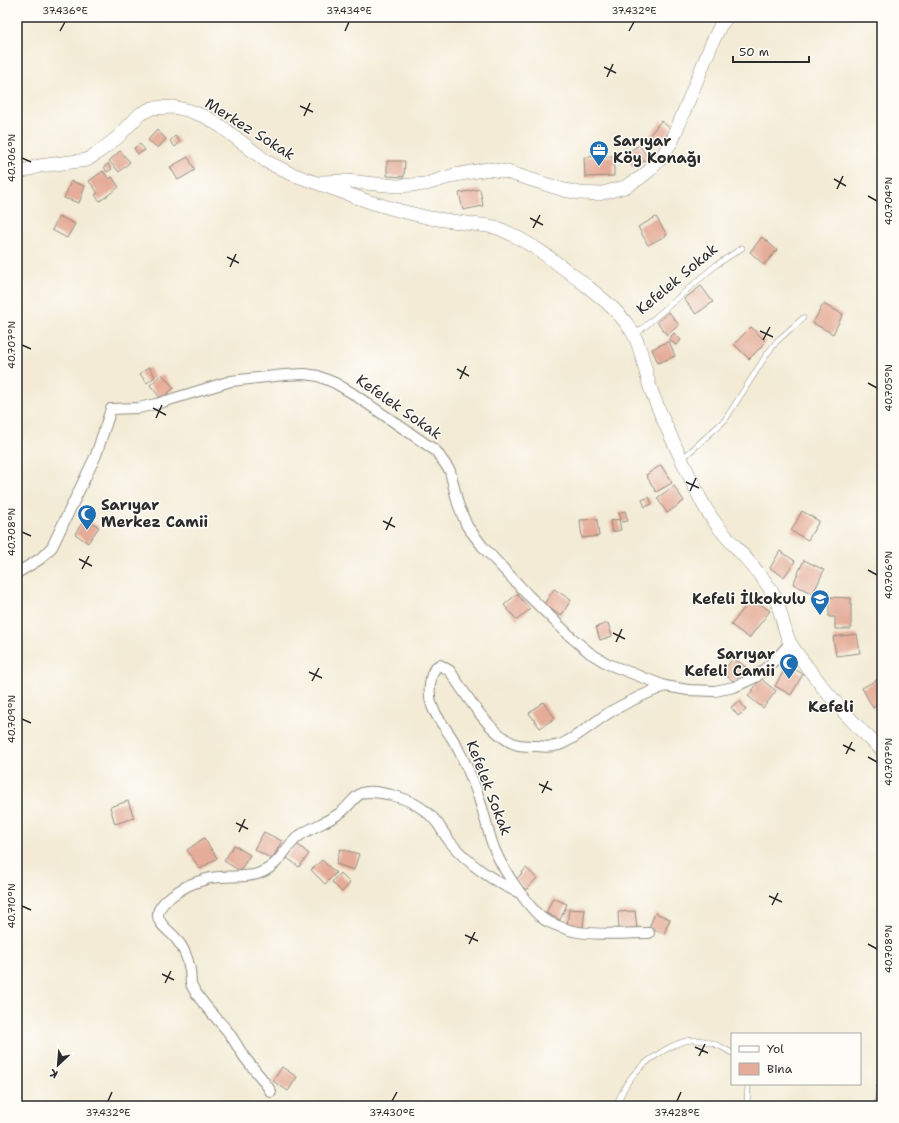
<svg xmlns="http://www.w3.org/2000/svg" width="899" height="1123" viewBox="0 0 899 1123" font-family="'Shantell Sans',sans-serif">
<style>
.building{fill:#e5ad99}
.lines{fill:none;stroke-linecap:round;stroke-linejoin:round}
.service-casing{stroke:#8f8b80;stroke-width:6}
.minor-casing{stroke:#8f8b80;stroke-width:12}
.tertiary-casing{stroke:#8f8b80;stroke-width:14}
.service{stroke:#fff;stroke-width:5}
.minor{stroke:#fff;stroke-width:10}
.tertiary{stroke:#fff;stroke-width:13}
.ticks{fill:none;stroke:#2b2b2b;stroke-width:1.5}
.labels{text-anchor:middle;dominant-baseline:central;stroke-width:3;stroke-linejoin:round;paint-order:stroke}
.street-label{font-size:15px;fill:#2b2b2b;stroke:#fdfcf7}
.poi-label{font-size:15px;font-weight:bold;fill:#2b2b2b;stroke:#fdfcf7;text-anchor:start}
.neighbourhood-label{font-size:16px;font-weight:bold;fill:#2b2b2b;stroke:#fdfcf7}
.neatline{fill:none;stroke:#2b2b2b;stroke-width:1.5}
.ticks-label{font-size:10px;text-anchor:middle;fill:#2b2b2b}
</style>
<rect width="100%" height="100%" fill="#fdfcf7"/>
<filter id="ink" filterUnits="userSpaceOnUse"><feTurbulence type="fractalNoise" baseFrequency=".025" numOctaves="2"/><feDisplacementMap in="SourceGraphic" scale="8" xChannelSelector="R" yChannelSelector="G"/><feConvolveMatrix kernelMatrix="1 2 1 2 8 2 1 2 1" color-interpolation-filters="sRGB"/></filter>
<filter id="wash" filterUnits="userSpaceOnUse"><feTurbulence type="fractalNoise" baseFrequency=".012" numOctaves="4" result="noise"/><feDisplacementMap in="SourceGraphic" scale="16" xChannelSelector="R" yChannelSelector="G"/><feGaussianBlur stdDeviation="0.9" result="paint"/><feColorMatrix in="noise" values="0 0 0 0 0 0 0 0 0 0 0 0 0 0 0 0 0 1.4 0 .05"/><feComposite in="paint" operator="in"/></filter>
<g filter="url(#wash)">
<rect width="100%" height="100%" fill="#f3ebd5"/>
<g id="blocks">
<g class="building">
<polygon points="661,121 671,129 660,144 649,136"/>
<polygon points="157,130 166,139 158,148 148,140"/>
<polygon points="175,136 180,142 175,147 170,141"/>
<polygon points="140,144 145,150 138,154 134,148"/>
<polygon points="639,145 648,158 634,168 624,155"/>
<polygon points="120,151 130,162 119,172 109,161"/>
<polygon points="614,156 614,176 585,177 584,157"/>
<polygon points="188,157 195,170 178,180 170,167"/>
<polygon points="387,161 405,161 404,177 387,176"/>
<polygon points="108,164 112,169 107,172 104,167"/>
<polygon points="103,171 109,179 112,177 119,187 100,201 95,195 98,193 89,181"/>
<polygon points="71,181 85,186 79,203 64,198"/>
<polygon points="480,189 483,206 463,210 459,193"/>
<polygon points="59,216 75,224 67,238 52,230"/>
<polygon points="656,217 667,235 648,245 638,227"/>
<polygon points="762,237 777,250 764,265 750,252"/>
<polygon points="701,286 713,302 696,314 684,299"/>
<polygon points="823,304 843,314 833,334 813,323"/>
<polygon points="669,312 679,325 667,335 657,322"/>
<polygon points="751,327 766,342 749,359 734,344"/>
<polygon points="674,333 681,340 676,345 669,339"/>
<polygon points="669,341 675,356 658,363 652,349"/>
<polygon points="149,367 155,377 147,383 140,374"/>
<polygon points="162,374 174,388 161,399 150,385"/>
<polygon points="661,465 672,483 656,492 646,475"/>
<polygon points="674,486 684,501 667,513 657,498"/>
<polygon points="649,497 652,504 645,507 642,500"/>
<polygon points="625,511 628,521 622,522 619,513"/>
<polygon points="802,511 819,521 808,540 791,531"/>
<polygon points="85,518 99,527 88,543 75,534"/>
<polygon points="597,519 599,536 582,538 580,520"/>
<polygon points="619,519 621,530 612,532 610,521"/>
<polygon points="780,551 795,561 784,577 770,568"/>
<polygon points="804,560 824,570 813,594 793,584"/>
<polygon points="554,589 571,600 561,616 544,604"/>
<polygon points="517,594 530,609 517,620 504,605"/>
<polygon points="829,597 851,598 851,629 835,629 835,617 829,617"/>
<polygon points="752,598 770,611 749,638 731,625"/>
<polygon points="608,623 612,636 600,640 596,627"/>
<polygon points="857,634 860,653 836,656 833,637"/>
<polygon points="733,658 746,667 735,682 722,673"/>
<polygon points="787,665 803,674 791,695 775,686"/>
<polygon points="761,679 776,691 763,708 748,696"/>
<polygon points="878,679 882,686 882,703 873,708 862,688"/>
<polygon points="740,701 746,710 738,716 731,707"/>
<polygon points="543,702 555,718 540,728 529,713"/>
<polygon points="128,801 134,818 115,824 110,807"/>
<polygon points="264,832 282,841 272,859 254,849"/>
<polygon points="204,838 217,858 200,869 187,850"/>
<polygon points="297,844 309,854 299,867 286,857"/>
<polygon points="234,845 250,855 240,871 224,861"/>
<polygon points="340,849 359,854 354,870 336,864"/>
<polygon points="322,860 336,873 325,884 311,870"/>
<polygon points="526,868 537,878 526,890 516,880"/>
<polygon points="340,873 350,883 342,892 332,882"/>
<polygon points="553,898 567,904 560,920 546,913"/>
<polygon points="569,909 585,910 583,927 567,926"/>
<polygon points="635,911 637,928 619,929 618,912"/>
<polygon points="655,913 670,919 664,934 649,928"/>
<polygon points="282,1067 297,1077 288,1091 273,1081"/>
</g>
</g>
</g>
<g filter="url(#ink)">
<use href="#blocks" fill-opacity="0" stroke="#8f8b80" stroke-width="1"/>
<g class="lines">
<g class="service-casing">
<g id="service">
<polyline points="635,335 716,265 742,248"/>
<polyline points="682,459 725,420 767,354 777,341 803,318"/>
<path d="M616,1106C620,1097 624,1087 630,1079C641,1063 675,1040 694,1040C708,1040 721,1046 732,1053"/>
<polyline points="747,1106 748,1084"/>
</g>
</g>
<g class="minor-casing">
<g id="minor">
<polyline points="17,573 40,559 52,547 96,455 111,409 138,408 156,404 231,381 284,375 305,374 318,376 335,383 352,393 436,451 450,471 458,504 467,526 483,547 528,595 571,637 590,653 608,664 665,686 688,690 715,691 734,687 756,677 777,658 790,643"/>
<path d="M649,933C624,933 597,936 573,931C564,928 553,925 545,920C531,912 505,872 498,857C490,842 487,824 482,808C476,787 467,766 457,747C444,721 424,711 431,679C432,672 434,667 440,665L450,671C464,692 493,740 519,745C525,746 532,746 538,746C544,747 552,747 559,745C574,740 593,723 607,714C626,702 645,694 665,686"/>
<path d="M271,1092C263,1078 252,1068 243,1055C237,1046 232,1036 225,1028C213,1014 200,1002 192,986C190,982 191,975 190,970C188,959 184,948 177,940C172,932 157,925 158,914C159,901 185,886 197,882C201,881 206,879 210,878C238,873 258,884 280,858C286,850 291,842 299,836C312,827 327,822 340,813C348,808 353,797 362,793C371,790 382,793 391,795C409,799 427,809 438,824C442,830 446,837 451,843C468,864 496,883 520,893"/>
<polyline points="880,1106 882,1088"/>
</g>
</g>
<g class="tertiary-casing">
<g id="tertiary">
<path d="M17,173L39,166L87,160L100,151L117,138L140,114L152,108L173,107L187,110L206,117L222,127L266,161L289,173L370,202L401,211L430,218L495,227C529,240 560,265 588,287C603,299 618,311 629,327C642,345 644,369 651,390C665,427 684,464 701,500C718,534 748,556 769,587C782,606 781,624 790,643C795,652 802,660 808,668C830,698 854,725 882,750"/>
<polyline points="323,182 346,181 397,186 426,184 455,175 488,169 507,172 564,190 580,193 599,194 625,187 640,178 650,170 661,158 672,141 712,43 720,26 727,17"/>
</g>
</g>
<use href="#service" class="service"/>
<use href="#minor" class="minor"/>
<use href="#tertiary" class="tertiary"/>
</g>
</g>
<path class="ticks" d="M60,31L65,22M345,31L349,22M629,31L634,22M604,67L616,73M607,77L613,64M300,106L313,112M304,116L310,103M22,158L31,162M834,179L846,186M837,189L843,176M868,196L877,201M530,218L543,225M533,228L540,215M227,257L239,263M230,267L236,254M760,331L773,337M763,340L770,327M22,345L31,349M457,369L469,376M460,379L466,366M868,383L877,388M153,408L166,415M156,418L162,405M686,482L699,488M690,491L696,478M383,521L395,527M386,530L392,517M22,532L31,536M79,559L92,566M82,569L89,556M868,570L877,575M613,633L625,639M616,642L622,629M309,672L322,678M312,681L319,668M22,719L31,723M843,745L855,751M846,754L852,742M868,757L877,762M539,784L552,790M542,793L548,781M236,823L248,829M239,832L245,819M769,896L782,902M772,905L778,893M22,906L31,910M465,935L478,941M469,944L475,932M868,944L877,949M162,974L174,980M165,983L171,971M695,1047L708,1053M699,1056L705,1044M108,1101L112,1092M392,1101L397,1092M677,1101L681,1092"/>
<defs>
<g id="office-pin" transform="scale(1)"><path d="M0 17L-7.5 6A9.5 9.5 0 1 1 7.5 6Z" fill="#1f6fb2" stroke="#fdfcf7"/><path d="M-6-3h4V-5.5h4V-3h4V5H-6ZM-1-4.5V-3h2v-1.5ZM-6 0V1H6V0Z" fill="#fff"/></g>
<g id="mosque-pin" transform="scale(1)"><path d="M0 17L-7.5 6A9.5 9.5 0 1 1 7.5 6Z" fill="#1f6fb2" stroke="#fdfcf7"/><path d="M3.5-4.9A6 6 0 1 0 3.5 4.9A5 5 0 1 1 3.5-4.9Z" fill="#fff"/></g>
<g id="school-pin" transform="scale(1)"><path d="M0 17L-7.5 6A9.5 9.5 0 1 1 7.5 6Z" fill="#1f6fb2" stroke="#fdfcf7"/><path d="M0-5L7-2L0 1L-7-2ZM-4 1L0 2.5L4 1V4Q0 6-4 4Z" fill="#fff"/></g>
</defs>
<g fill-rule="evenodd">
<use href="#office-pin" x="599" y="150"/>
<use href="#mosque-pin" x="87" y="514"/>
<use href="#school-pin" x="820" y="599"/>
<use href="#mosque-pin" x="789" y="663"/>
</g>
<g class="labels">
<g class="street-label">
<text transform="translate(250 129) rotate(32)">Merkez Sokak</text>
<text transform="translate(677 279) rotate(-40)">Kefelek Sokak</text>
<text transform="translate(399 407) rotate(35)">Kefelek Sokak</text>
<text transform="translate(489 788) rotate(69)">Kefelek Sokak</text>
</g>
<g class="poi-label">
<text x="613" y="141">Sarıyar<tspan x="613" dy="17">Köy Konağı</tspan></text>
<text x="101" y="505">Sarıyar<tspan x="101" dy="17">Merkez Camii</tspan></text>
<text x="806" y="599" text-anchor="end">Kefeli İlkokulu</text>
<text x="775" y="654" text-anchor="end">Sarıyar<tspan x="775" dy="17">Kefeli Camii</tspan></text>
</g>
<g class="neighbourhood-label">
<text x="831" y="706">Kefeli</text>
</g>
</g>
<rect width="899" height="1123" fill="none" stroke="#fdfcf7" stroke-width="44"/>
<rect x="731" y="1033" width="130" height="52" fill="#fdfcf7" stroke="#a9a8a5"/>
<rect x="739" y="1046" width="20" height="6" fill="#ffffff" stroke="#a9a8a5"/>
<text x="767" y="1053" font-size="12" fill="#2b2b2b">Yol</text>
<rect x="739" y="1063" width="20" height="12" fill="#e5ad99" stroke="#a9a8a5"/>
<text x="767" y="1073" font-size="12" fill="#2b2b2b">Bina</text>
<g transform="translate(58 1065) rotate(206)" stroke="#fdfcf7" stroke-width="3" paint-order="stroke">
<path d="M0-3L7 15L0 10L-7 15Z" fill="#2b2b2b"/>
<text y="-6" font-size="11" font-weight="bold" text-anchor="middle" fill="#2b2b2b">K</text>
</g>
<path d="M733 56v6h76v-6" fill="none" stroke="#2b2b2b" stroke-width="2"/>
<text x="739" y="56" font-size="12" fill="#2b2b2b" stroke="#fdfcf7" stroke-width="3" paint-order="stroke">50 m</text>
<rect x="22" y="22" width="855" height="1079" class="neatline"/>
<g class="ticks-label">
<text x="65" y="14">37.436°E</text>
<text x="349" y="14">37.434°E</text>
<text x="634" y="14">37.432°E</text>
<text transform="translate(11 158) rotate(-90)" y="4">40.706°N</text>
<text transform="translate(888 201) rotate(-90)" y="4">40.704°N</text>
<text transform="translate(11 345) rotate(-90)" y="4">40.707°N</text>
<text transform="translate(888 388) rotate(-90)" y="4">40.705°N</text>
<text transform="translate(11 532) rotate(-90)" y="4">40.708°N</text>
<text transform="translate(888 575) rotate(-90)" y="4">40.706°N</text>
<text transform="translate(11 719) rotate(-90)" y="4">40.709°N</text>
<text transform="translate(888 762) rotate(-90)" y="4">40.707°N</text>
<text transform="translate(11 906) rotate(-90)" y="4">40.710°N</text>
<text transform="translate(888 949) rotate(-90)" y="4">40.708°N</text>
<text x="108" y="1116">37.432°E</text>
<text x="392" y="1116">37.430°E</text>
<text x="677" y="1116">37.428°E</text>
</g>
</svg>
